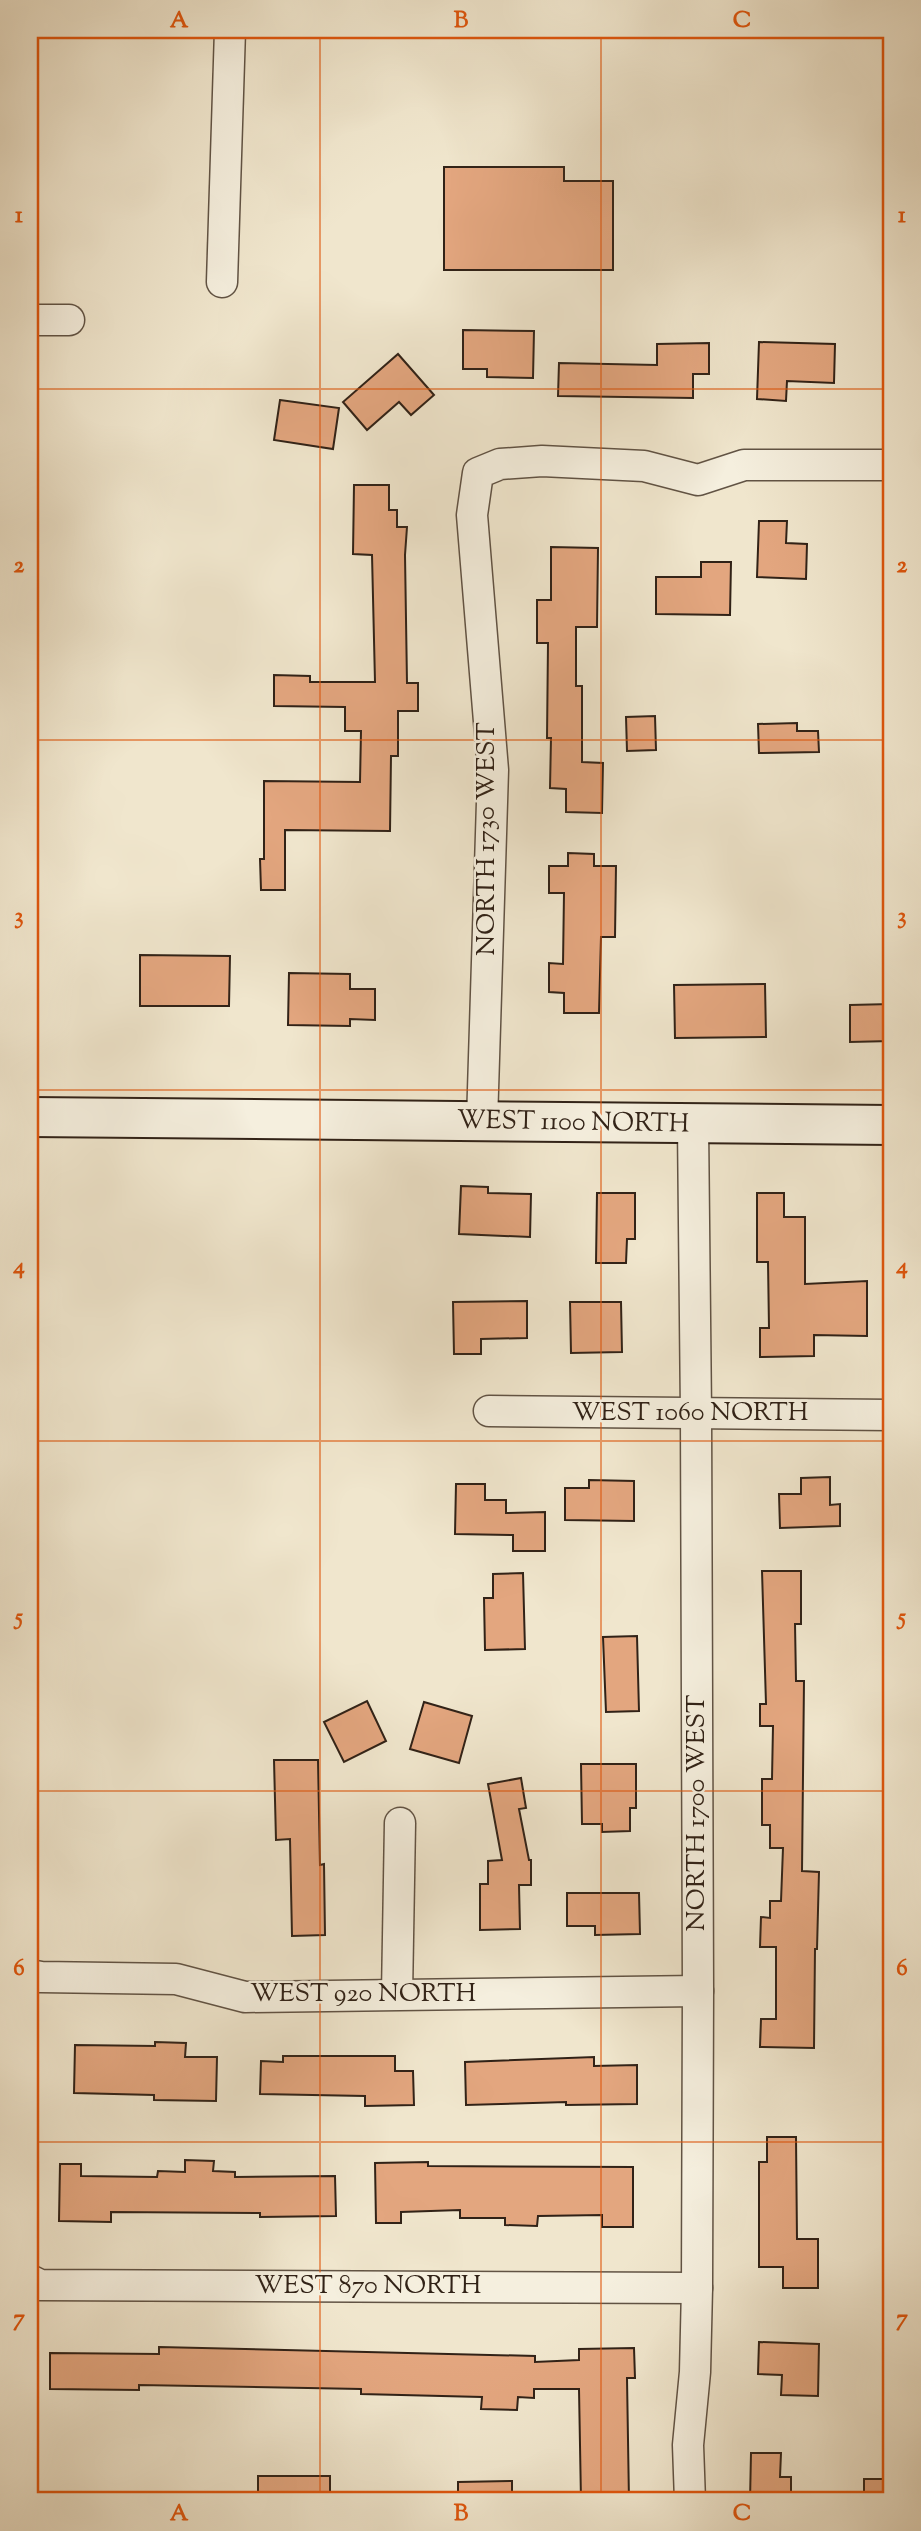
<svg xmlns="http://www.w3.org/2000/svg" width="921" height="2531" viewBox="0 0 921 2531" font-family="'Sorts Mill Goudy',serif">
<style>
.building{fill:#e3a67f;stroke:#312217;stroke-width:2}
.lines{fill:none;stroke-linecap:round;stroke-linejoin:round}
.minor-casing{stroke:#615344;stroke-width:33}
.secondary-casing{stroke:#312217;stroke-width:42}
.minor{stroke:#f5efde;stroke-width:30}
.secondary{stroke:#f5efde;stroke-width:38}
.grid{fill:none;stroke:#df560d;stroke-width:2;stroke-opacity:0.55}
.labels{text-anchor:middle;dominant-baseline:central;stroke-width:5;stroke-linejoin:round;paint-order:stroke}
.street-label{font-size:26px;fill:#312217;stroke:#f5efde}
.neatline{fill:none;stroke:#df560d;stroke-width:2.5}
.grid-label{font-size:23px;text-anchor:middle;font-weight:bold;fill:#df560d}
</style>
<rect width="100%" height="100%" fill="#f0e6cd"/>
<filter id="stains"><feTurbulence type="fractalNoise" baseFrequency=".00286" numOctaves="4"/><feColorMatrix values="0 0 0 0 .2 0 0 0 0 .09 0 0 0 0 .02 0 0 0 .5 -.17"/></filter>
<radialGradient id="worn" r=".72"><stop offset=".6" stop-color="#630" stop-opacity="0"/><stop offset="1" stop-color="#630" stop-opacity=".3"/></radialGradient>
<g class="building">
<polygon points="444,167 564,167 564,181 613,181 613,270 444,270"/>
<polygon points="463,330 534,331 533,378 487,377 487,369 463,369"/>
<polygon points="759,342 835,344 834,383 787,381 786,401 757,399"/>
<polygon points="709,343 709,374 693,374 693,398 558,396 559,363 657,365 657,344"/>
<polygon points="398,354 434,395 411,415 399,402 367,430 343,402"/>
<polygon points="280,400 339,408 333,449 274,440"/>
<polygon points="354,485 389,485 389,510 397,510 397,527 407,527 405,555 407,683 418,683 418,711 398,711 398,756 391,756 390,831 285,830 285,890 261,890 260,859 264,859 264,781 360,782 361,731 345,731 345,707 274,706 274,675 310,676 310,682 375,682 372,555 353,554"/>
<polygon points="759,521 787,521 786,543 807,544 806,579 757,577"/>
<polygon points="551,547 598,548 597,627 576,627 576,686 582,686 582,762 603,763 602,813 566,812 566,789 550,788 551,738 547,738 548,643 537,643 537,600 551,600"/>
<polygon points="701,562 731,562 730,615 656,614 656,577 701,577"/>
<polygon points="655,716 656,750 627,751 626,717"/>
<polygon points="797,723 797,731 818,731 819,752 759,753 758,724"/>
<polygon points="568,853 594,854 594,866 616,866 615,937 601,937 599,1013 564,1013 564,993 549,992 549,963 563,964 564,893 549,893 549,866 568,866"/>
<polygon points="140,955 230,956 229,1006 140,1006"/>
<polygon points="289,973 350,974 350,989 375,989 375,1020 350,1019 350,1026 288,1025"/>
<polygon points="765,984 766,1037 675,1038 674,985"/>
<polygon points="891,1004 891,1041 850,1042 850,1005"/>
<polygon points="461,1186 488,1187 488,1193 531,1194 530,1237 459,1234"/>
<polygon points="597,1193 635,1193 635,1239 627,1239 626,1263 596,1263"/>
<polygon points="757,1193 784,1193 784,1217 805,1217 805,1284 867,1281 867,1336 814,1335 814,1356 760,1357 760,1328 769,1328 768,1262 757,1262"/>
<polygon points="527,1301 527,1338 481,1339 481,1354 454,1354 453,1302"/>
<polygon points="570,1302 621,1302 622,1352 571,1353"/>
<polygon points="830,1477 830,1505 840,1504 840,1526 780,1528 779,1494 801,1494 801,1478"/>
<polygon points="589,1480 634,1481 634,1521 565,1520 565,1488 589,1488"/>
<polygon points="456,1484 485,1484 485,1500 506,1500 506,1513 545,1512 545,1551 513,1551 513,1535 455,1534"/>
<polygon points="762,1571 801,1571 801,1624 795,1624 796,1681 804,1681 802,1871 819,1872 817,1949 815,1949 814,2048 760,2047 761,2019 776,2019 776,1947 760,1947 761,1917 770,1918 770,1901 781,1901 783,1848 770,1848 770,1825 762,1825 762,1779 772,1779 773,1726 760,1726 760,1704 766,1704"/>
<polygon points="523,1573 525,1649 485,1650 484,1598 493,1598 493,1574"/>
<polygon points="637,1636 639,1711 606,1712 603,1637"/>
<polygon points="367,1701 386,1741 344,1762 324,1722"/>
<polygon points="424,1702 472,1716 459,1763 410,1749"/>
<polygon points="274,1760 318,1760 320,1865 324,1864 325,1935 292,1936 290,1839 276,1840"/>
<polygon points="581,1764 636,1764 636,1808 630,1808 630,1831 602,1832 602,1824 582,1824"/>
<polygon points="521,1778 526,1808 519,1809 529,1860 531,1860 531,1885 519,1885 520,1929 480,1930 480,1884 488,1884 488,1861 502,1860 488,1784"/>
<polygon points="567,1893 639,1893 640,1934 595,1935 595,1926 567,1926"/>
<polygon points="155,2042 186,2043 185,2057 217,2057 216,2101 154,2100 154,2095 74,2093 75,2045 155,2046"/>
<polygon points="283,2056 395,2056 395,2071 413,2071 414,2105 365,2106 365,2096 260,2094 261,2061 283,2062"/>
<polygon points="594,2057 594,2066 637,2065 637,2104 566,2105 566,2102 466,2105 465,2062"/>
<polygon points="767,2137 796,2137 797,2239 818,2239 818,2288 783,2288 783,2267 759,2267 759,2162 767,2162"/>
<polygon points="185,2160 214,2161 213,2171 235,2172 235,2177 335,2176 336,2216 260,2217 260,2213 111,2212 111,2222 59,2221 60,2164 81,2164 81,2176 157,2177 158,2171 185,2172"/>
<polygon points="428,2162 428,2166 633,2167 633,2227 602,2227 602,2215 538,2216 537,2226 505,2225 505,2218 460,2218 460,2210 401,2212 401,2223 376,2223 375,2163"/>
<polygon points="759,2342 819,2344 818,2396 781,2395 782,2375 758,2374"/>
<polygon points="159,2347 535,2356 535,2362 579,2360 579,2349 634,2348 635,2378 627,2378 629,2501 581,2501 579,2389 534,2389 534,2398 518,2397 517,2410 481,2409 482,2397 361,2394 361,2389 139,2385 139,2390 50,2389 50,2353 159,2354"/>
<polygon points="751,2453 781,2453 780,2477 791,2477 791,2501 750,2501"/>
<rect x="258" y="2476" width="72" height="25"/>
<rect x="864" y="2479" width="27" height="22"/>
<polygon points="512,2481 512,2501 458,2501 458,2482"/>
</g>
<g class="lines">
<g class="minor-casing">
<g id="minor">
<polyline points="222,282 230,30"/>
<polyline points="30,320 69,320"/>
<polyline points="482,1122 493,770 472,515 478,473 500,464 542,461 644,466 698,480 744,465 891,465"/>
<polyline points="489,1411 891,1415"/>
<polyline points="30,1975 41,1977 176,1979 245,1997 698,1991"/>
<polyline points="397,1994 400,1823"/>
<polyline points="30,2280 40,2285 697,2288"/>
<polyline points="690,2501 688,2445 695,2372 697,2288 698,1991 696,1414 693,1125"/>
</g>
</g>
<g class="secondary-casing">
<polyline id="secondary" points="30,1117 891,1125"/>
</g>
<use href="#minor" class="minor"/>
<use href="#secondary" class="secondary"/>
</g>
<path class="grid" d="M320,30V2501M601,30V2501M30,389H891M30,740H891M30,1090H891M30,1441H891M30,1791H891M30,2142H891"/>
<g class="labels">
<g class="street-label">
<text transform="translate(487 839) rotate(-90)">NORTH 1730 WEST</text>
<text transform="translate(573 1123) rotate(1)">WEST 1100 NORTH</text>
<text x="690" y="1413">WEST 1060 NORTH</text>
<text transform="translate(697 1813) rotate(-90)">NORTH 1700 WEST</text>
<text x="363" y="1994">WEST 920 NORTH</text>
<text x="368" y="2286">WEST 870 NORTH</text>
</g>
</g>
<rect width="921" height="2531" fill="none" stroke="#f0e6cd" stroke-width="77"/>
<rect x="38" y="38" width="845" height="2454" class="neatline"/>
<g class="grid-label">
<text x="179" y="27">A</text>
<text x="461" y="27">B</text>
<text x="742" y="27">C</text>
<text x="19" y="222">1</text>
<text x="902" y="222">1</text>
<text x="19" y="572">2</text>
<text x="902" y="572">2</text>
<text x="19" y="923">3</text>
<text x="902" y="923">3</text>
<text x="19" y="1273">4</text>
<text x="902" y="1273">4</text>
<text x="19" y="1624">5</text>
<text x="902" y="1624">5</text>
<text x="19" y="1975">6</text>
<text x="902" y="1975">6</text>
<text x="19" y="2325">7</text>
<text x="902" y="2325">7</text>
<text x="179" y="2520">A</text>
<text x="461" y="2520">B</text>
<text x="742" y="2520">C</text>
</g>
<rect width="100%" height="100%" filter="url(#stains)"/>
<rect width="100%" height="100%" fill="url(#worn)"/>
</svg>
